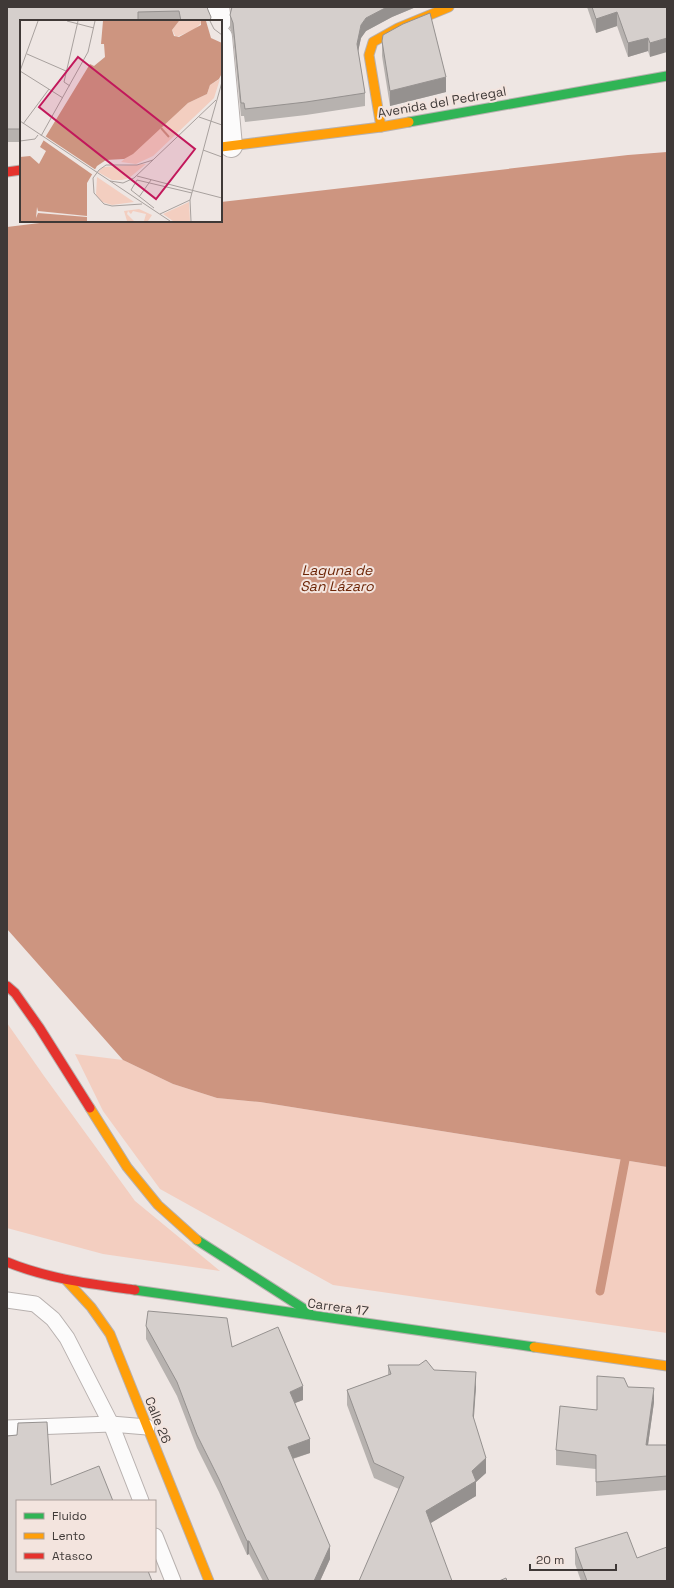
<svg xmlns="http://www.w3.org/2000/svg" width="674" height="1588" viewBox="0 0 674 1588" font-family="'Space Grotesk',sans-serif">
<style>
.green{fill:#f3cec0}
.water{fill:#cd9580}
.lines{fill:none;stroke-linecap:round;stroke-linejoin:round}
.stream{stroke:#cd9580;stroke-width:9}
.lane-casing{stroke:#b8b1af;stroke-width:17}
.street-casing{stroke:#b8b1af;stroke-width:24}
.fast-casing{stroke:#b8b1af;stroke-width:11}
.slow-casing{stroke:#b8b1af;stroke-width:11}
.jam-casing{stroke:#b8b1af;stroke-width:11}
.lane{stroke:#fcfbfb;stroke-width:15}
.street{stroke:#fcfbfb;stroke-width:22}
.fast{stroke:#30b455;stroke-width:9}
.slow{stroke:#ff9f0a;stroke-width:9}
.jam{stroke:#e5322d;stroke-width:9}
.wall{fill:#b7b2af}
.shaded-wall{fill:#95918f}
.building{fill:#d5cfcc;stroke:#95918f}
.labels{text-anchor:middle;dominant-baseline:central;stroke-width:4;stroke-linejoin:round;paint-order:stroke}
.street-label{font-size:13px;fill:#3f3937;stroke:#f3e4de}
.water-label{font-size:14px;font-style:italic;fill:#6c2506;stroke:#f3e4de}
.inset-river{fill:none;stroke:#cd9580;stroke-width:2}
.inset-road{fill:none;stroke:#a8a19e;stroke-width:1}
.view{fill:#c2185b;fill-opacity:0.15;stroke:#c2185b;stroke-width:2}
.inset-edge{fill:none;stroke:#3f3937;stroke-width:2}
</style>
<rect width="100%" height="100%" fill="#eee6e3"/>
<g class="green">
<polygon points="7,1023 44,1076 135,1201 220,1271 103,1254 7,1228"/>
<polygon points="75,1054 123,1060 173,1084 217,1098 260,1102 667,1167 667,1333 333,1285 160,1189 103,1111"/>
</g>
<polygon class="water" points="667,152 667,1167 260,1102 217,1098 173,1084 123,1060 7,929 7,227 56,221 221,221 221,202 628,155"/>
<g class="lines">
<polyline class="stream" points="600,1291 625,1160"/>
<g class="lane-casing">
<g id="lane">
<polyline points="7,1300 35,1304 53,1319 67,1338 111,1424 141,1501"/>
<polyline points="7,1428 111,1424 147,1427"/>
<polyline points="155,1536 173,1581"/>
</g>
</g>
<g class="street-casing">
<g id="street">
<polyline points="218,7 220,21"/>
<polyline points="221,37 231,146"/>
</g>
</g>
<g class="fast-casing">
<g id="fast">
<polyline points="409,122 667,76"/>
<polyline points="197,1240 309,1312"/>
<polyline points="135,1290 534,1347"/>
</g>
</g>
<g class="slow-casing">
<g id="slow">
<polyline points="381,127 369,55 373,42 398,28 449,7"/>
<polyline points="221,147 381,127 409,122"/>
<polyline points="90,1108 127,1167 158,1205 197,1240"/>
<polyline points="66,1280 91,1307 110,1334 209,1581"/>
<polyline points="534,1347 667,1366"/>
</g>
</g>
<g class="jam-casing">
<g id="jam">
<polyline points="7,172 21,170"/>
<polyline points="7,986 15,993 39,1027 90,1108"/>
<path d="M7,1262C48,1279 92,1284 135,1290"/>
</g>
</g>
<use href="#lane" class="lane"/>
<use href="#street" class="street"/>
<use href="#fast" class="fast"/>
<use href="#slow" class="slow"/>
<use href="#jam" class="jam"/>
</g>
<g class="wall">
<polygon points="7,7 208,10 211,21 21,21 21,142 7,142"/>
<polygon points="231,7 416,7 392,17 366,31 361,38 358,51 365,93 365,106 306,115 245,122 244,116 241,116 233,36 230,28 230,15 231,11"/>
<polygon points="587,7 667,7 650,57 648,51 628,57 617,26 596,33"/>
<polygon points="382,41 446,92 390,106 382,56"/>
<polygon points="146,1326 232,1347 303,1400 295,1403 310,1453 293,1459 330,1559 320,1581 263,1581 249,1554 247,1555 219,1492 197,1448 177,1396 146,1339"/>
<polygon points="388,1365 434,1370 476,1387 473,1418 486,1473 476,1482 476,1496 430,1523 399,1489 374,1478 347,1405 347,1390 388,1375"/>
<polygon points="628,1387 654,1402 648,1445 667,1445 667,1490 596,1496 596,1469 556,1465 556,1450 597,1410"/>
<polygon points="575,1548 637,1558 667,1581 581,1581 575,1564"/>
</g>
<g class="shaded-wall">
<polygon points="387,7 416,7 392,17 366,31 361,38 357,57 357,44 361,25 366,18"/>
<polygon points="617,12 617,26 596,33 596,19"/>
<polygon points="648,38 648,51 628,57 628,43"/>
<polygon points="667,38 667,52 650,57 650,43"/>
<polygon points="446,77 446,92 390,106 390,91"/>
<polygon points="476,1372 476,1387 473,1431 473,1416"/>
<polygon points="303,1386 303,1400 290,1405 290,1392"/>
<polygon points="654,1388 654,1402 646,1459 646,1445"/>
<polygon points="310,1439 310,1453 288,1460 288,1447"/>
<polygon points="486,1458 486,1473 476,1482 476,1496 426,1526 426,1511"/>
<polygon points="247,1541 249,1541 249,1554 247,1555"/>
<polygon points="330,1546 330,1559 320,1581 314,1581"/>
</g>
<g class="building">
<polygon points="7,7 207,7 208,10 211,17 210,21 181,21 179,11 138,12 138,21 21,21 21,129 7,129"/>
<polygon points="232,7 387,7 366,18 361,25 357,44 365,93 306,102 245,109 244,103 241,103 233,23 230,15"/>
<polygon points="592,7 667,7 667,38 650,43 648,38 628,43 617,12 596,19"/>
<polygon points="430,13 446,77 390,91 382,41 383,35 403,24"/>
<polygon points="148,1311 227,1318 232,1347 278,1327 303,1386 290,1392 310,1439 288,1447 330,1546 314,1581 269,1581 249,1541 247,1541 219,1479 197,1435 177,1382 146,1326"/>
<polygon points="426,1360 434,1370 476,1372 473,1416 486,1458 472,1471 476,1481 426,1511 452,1581 359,1581 404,1477 374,1463 347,1390 391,1374 388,1365 419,1365"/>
<polygon points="597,1376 624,1378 628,1387 654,1388 646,1445 667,1445 667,1476 596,1482 596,1455 556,1450 560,1406 597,1410"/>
<polygon points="47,1422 51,1485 99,1466 113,1501 17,1501 17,1571 148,1571 152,1581 7,1581 7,1436 17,1435 18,1423"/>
<polygon points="627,1532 637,1558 667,1547 667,1581 587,1581 575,1548"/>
<polygon points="506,1578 507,1581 499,1581"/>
</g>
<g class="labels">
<g class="street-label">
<text transform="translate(442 102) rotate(-10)">Avenida del Pedregal</text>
<text transform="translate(338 1307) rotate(8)">Carrera 17</text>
<text transform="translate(158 1420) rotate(68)">Calle 26</text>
</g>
<g class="water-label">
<text x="337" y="570">Laguna de<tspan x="337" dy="16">San Lázaro</tspan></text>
</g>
</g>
<g transform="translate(20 20)">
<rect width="202" height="202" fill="#eee6e3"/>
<path d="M159,1H181L182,2L174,10L156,17L152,10ZM200,59L194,78L133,136L116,144L101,142L168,83L187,74L190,65ZM126,144L109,158L102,160H92L78,152L83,147ZM77,157L114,182L92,185L82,182L76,175ZM169,182L170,201H153L143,194ZM119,189L132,195L128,201H124L126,194L113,191L111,194L108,191L107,194L114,201H107L104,191Z" fill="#f3cec0"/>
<path d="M83,1H159L152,10L154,16L159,17L181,5V1H186L191,18L202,23V53L199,59L190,65L187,74L168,83L113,134L104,139L86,140L77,146L67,163V196L18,191L17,187L16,198L18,193L67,197V201H0V137L10,136L19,144L26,131L20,127L26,116L70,44L74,46L85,37L84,24H81Z" fill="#cd9580"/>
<path d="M25,116L76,150L73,155L23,120Z" fill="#eee6e3"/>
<path class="inset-river" d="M141,108L149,117"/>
<path class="inset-road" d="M47,1L74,8M190,1L194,9L202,15M7,34L46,51M0,51L18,1M0,51L43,78M50,66L44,62L58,1M179,97L202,105M0,101L150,201M191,101L202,62M3,104L29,69M21,116L68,32L75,1M0,121L15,119L18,115M183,130L202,137M117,156L202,178M90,161L103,163L114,158L196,80M119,177L131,160M122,184L92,186L84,184L74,173L73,158L79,150L86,145H117L133,140M134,188L111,170L117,160L172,173M140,194L170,180M171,201L170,180L191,101"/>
<path class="view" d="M58,37L175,129L136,179L19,87Z"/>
<rect width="202" height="202" class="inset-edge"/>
</g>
<rect width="674" height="1588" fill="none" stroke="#3f3937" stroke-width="16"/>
<rect x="16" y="1500" width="140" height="72" fill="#f3e4de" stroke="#aba09b"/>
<rect x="24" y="1513" width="20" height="6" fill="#30b455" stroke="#aba09b"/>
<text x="52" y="1520" font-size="12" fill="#3f3937">Fluido</text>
<rect x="24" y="1533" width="20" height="6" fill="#ff9f0a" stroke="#aba09b"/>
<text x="52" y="1540" font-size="12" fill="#3f3937">Lento</text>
<rect x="24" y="1553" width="20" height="6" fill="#e5322d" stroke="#aba09b"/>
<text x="52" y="1560" font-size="12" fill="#3f3937">Atasco</text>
<path d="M530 1564v6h86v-6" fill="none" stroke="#3f3937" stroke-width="2"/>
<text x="536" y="1564" font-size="12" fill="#3f3937" stroke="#f3e4de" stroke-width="3" paint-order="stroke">20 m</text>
</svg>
